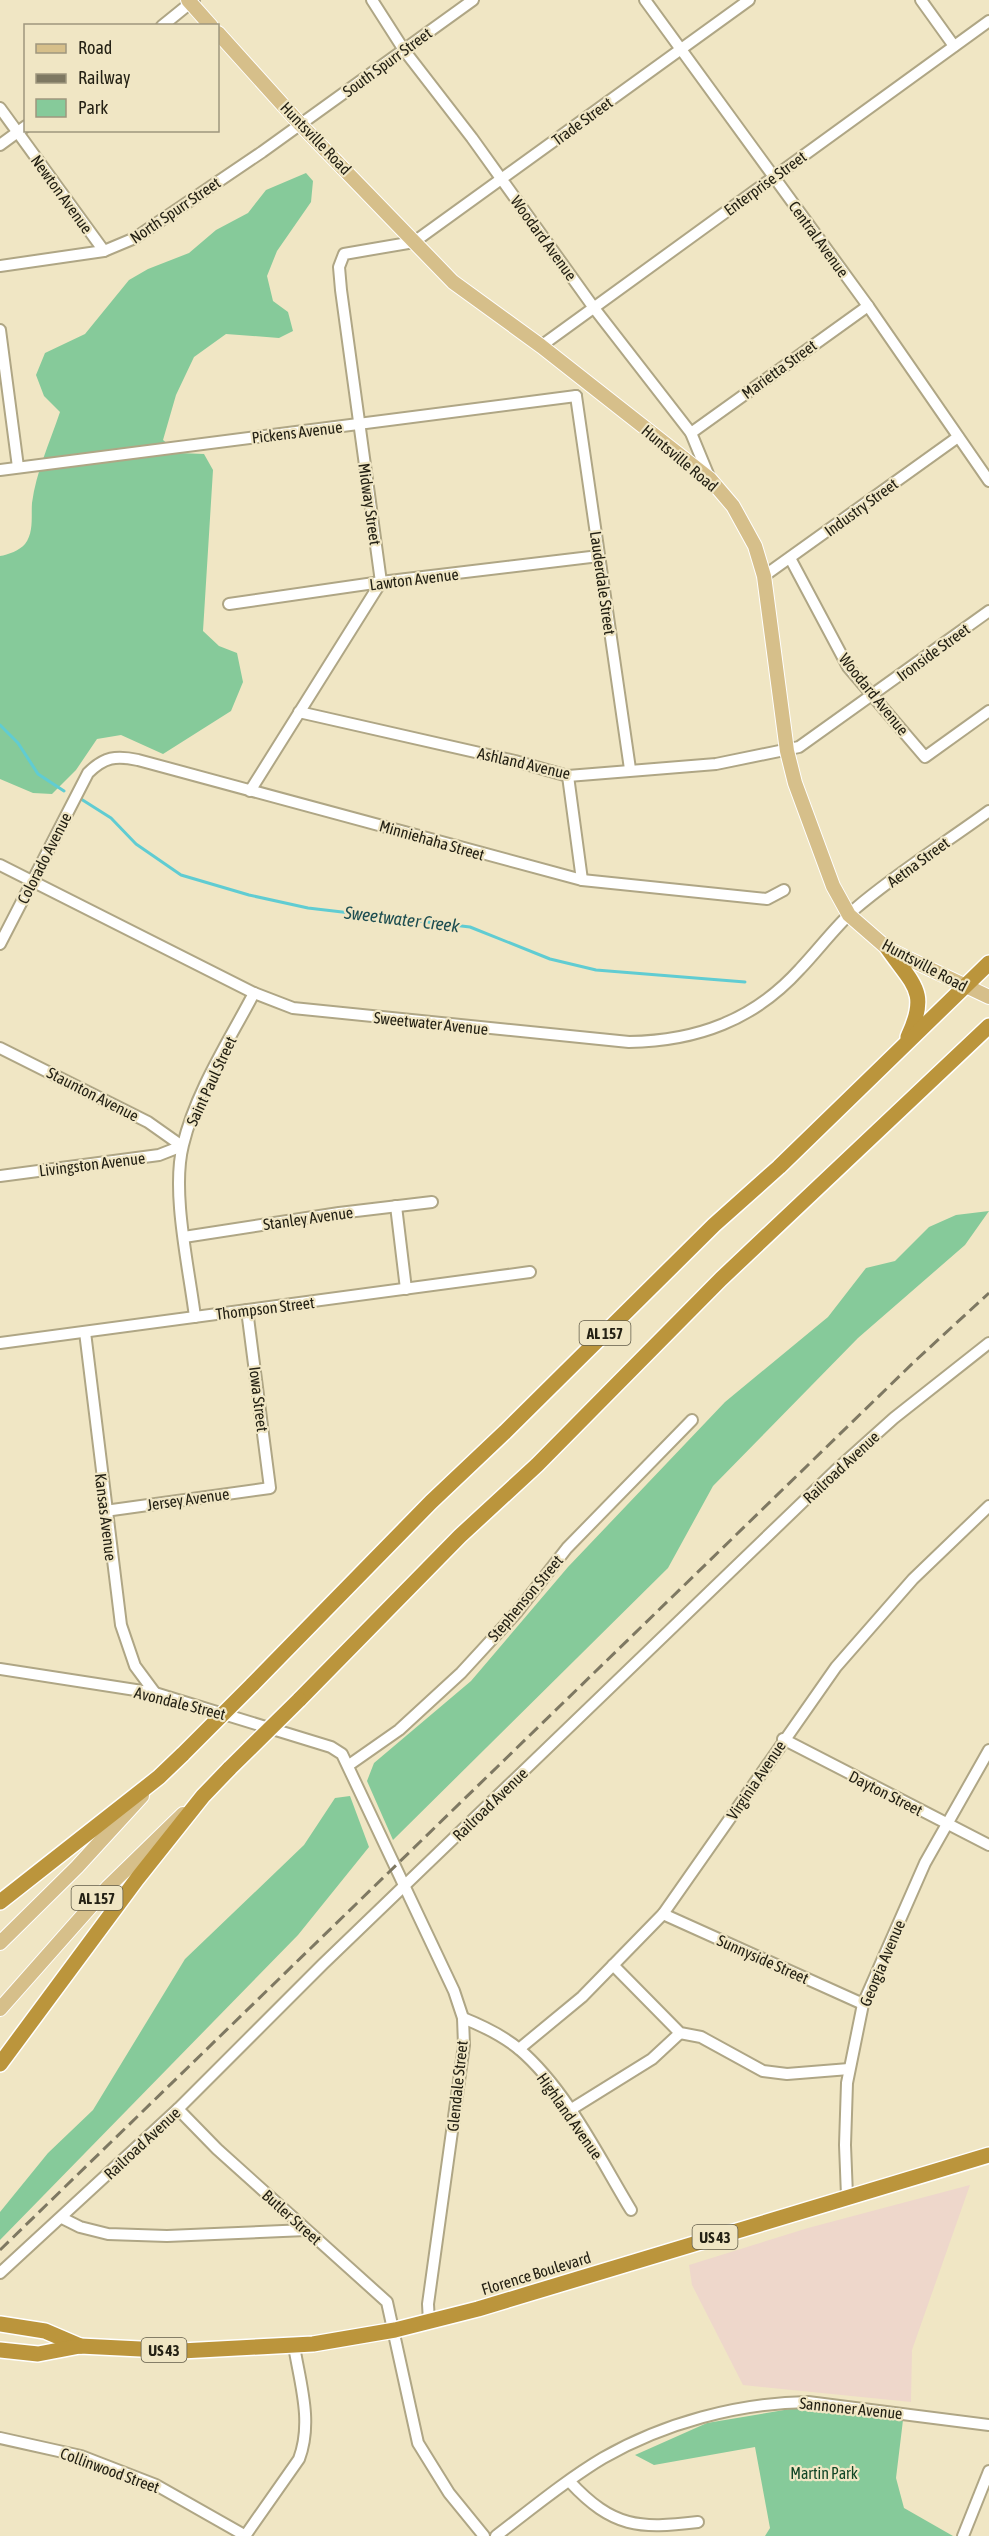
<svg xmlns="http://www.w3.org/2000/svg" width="989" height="2536" viewBox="0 0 989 2536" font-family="'Asap Condensed',sans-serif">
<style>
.commercial{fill:#eed7cb}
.green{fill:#86ca9a}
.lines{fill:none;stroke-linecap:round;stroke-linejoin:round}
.stream{stroke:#60ccd2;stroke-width:3}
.minor-casing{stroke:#afa685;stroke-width:14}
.major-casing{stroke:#fff;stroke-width:16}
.highway-casing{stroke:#fff;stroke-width:18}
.minor{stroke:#fff;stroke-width:10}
.major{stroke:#d6bf8a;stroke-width:14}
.highway{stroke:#bb953c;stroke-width:15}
.rail{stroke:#7e7862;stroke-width:3;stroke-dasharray:12 6;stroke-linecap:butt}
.highway-bridge-casing{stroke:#fff;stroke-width:18;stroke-linecap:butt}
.highway-bridge{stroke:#bb953c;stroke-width:15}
.labels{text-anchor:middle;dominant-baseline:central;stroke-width:4.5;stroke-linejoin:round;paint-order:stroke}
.shield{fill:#f0e6c4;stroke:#615c49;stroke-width:1.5}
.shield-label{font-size:15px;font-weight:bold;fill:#242114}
.street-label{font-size:16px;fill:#242114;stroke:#f0e6c4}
.park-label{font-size:16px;fill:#114626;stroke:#f0e6c4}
.water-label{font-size:18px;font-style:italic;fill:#1d4d50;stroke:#f0e6c4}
</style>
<rect width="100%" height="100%" fill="#f0e6c4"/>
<polygon class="commercial" points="970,2185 912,2350 911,2402 743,2385 692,2285 689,2265 808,2228"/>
<g class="green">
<path d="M306,173L313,181L311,202L277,251L267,276L273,301L288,312L293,331L279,338L226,334L194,357L176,395L163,440L179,453L204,454L213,470L203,631L219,646L237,653L243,682L231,711L163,754L121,735L97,739L76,770L52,794L33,793L0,779V556C8,555 20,550 25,544C34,532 31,517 32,503C36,472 50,442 60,412L44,396L36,375L45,353L85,334L129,280L148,269L189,253L216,230L248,213L266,190Z"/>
<polygon points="989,1211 965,1245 858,1338 713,1486 668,1568 393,1840 367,1781 374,1763 471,1681 568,1567 725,1402 828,1317 866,1268 895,1261 929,1227 956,1215"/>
<polygon points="350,1796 369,1847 298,1935 0,2240 0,2212 48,2153 93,2110 185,1959 304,1845 335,1798"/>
<polygon points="790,2409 821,2409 903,2420 896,2478 904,2508 953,2536 765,2536 770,2528 755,2447 654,2465 635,2455 707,2423"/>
</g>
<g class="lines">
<g class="stream">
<polyline points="0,725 18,743 38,774 64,791"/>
<polyline points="81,799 111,818 136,844 181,875 249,895 308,908 470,927 550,959 596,970 745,982"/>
</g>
<g class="minor-casing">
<g id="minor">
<polyline points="372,0 404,50 472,138 594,308 691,433 710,479"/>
<polyline points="645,0 868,306 989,481"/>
<polyline points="921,0 954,46"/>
<polyline points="162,26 194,0"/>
<polyline points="0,108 104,251"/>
<polyline points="0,145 26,126"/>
<polyline points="0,266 104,251 135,238 262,152 473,0"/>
<polyline points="0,330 18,467"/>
<polyline points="541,346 989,21"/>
<polyline points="576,396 630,769"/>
<polyline points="691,433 868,306"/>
<polyline points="0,470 576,396"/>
<polyline points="790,558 848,667 925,757 989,711"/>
<polyline points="764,576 958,437"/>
<polyline points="229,604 381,582 599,556"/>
<polyline points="299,712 515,761 568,776 716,764 799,747 989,611"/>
<polyline points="568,776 582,880"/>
<polyline points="250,791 381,582 341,290 339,267 344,254 414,242 749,0"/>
<path d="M0,865L254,993L293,1008L629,1042C697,1041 754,1020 800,969C819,949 835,927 856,908C897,873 945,843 989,811"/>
<path d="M0,944L88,773C104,757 116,755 138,760L582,880L767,899L784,890"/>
<polyline points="0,1048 148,1122 182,1146"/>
<polyline points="0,1176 159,1155 182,1146"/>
<polyline points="396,1206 406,1289"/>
<polyline points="184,1237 339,1213 432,1202"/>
<path d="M195,1317C189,1268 171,1192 183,1145C196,1091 229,1041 254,993"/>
<polyline points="85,1332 121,1625 135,1666 155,1693"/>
<polyline points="0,1343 530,1272"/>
<polyline points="105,1511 270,1488 247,1310"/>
<polyline points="0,1669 155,1693 331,1747 342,1754 454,1991 463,2018 464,2045 428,2304 429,2322"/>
<polyline points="783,1739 989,1845"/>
<polyline points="349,1765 399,1730 461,1673 517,1612 567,1548 692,1420"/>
<polyline points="663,1914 863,2004"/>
<polyline points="613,1965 680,2033 701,2037 763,2071 787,2074 849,2069"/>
<path d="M463,2018C483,2026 502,2035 519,2049C566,2089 599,2157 631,2210"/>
<polyline points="519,2049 582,1997 663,1914 836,1667 913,1579 989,1506"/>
<polyline points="178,2109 217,2149 387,2302 418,2443 449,2493 484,2536"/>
<polyline points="570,2110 652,2059 680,2033"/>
<polyline points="847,2196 845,2145 847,2083 863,2004 925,1863 989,1750"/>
<polyline points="62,2218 80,2227 108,2234 167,2236 306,2230"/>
<polyline points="0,2273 178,2109 323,1964 835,1471 894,1418 989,1343"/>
<polyline points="0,2438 81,2456 156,2485 246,2536"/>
<path d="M570,2482C613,2528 639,2529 698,2522"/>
<path d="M245,2536L299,2459C313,2422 300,2383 294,2346"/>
<path d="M496,2536C530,2510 566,2480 603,2458C664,2423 738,2403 808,2402L989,2425"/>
<polyline points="963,2536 989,2471"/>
</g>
</g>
<g class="major-casing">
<g id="major">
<polyline points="188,0 211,26"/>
<polyline points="218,33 300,124 453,282 541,346 710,479 733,506 755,546 764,576 787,751 795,783 833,886 849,915 888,949 989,997"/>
<polyline points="0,1943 77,1867 142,1796"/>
<polyline points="0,2009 108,1887 183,1814"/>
</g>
</g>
<g class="highway-casing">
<g id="highway">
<path d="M888,949C914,986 929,992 908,1037"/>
<polyline points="252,1685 431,1502 505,1432 714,1225 779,1167 989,963"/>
<polyline points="299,1700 460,1536 537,1465 721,1279 989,1026"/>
<polyline points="0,1902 159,1777 183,1754"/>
<polyline points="0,2064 137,1879 203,1796 230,1768"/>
<polyline points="0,2324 45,2331 80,2346"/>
<polyline points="0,2350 38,2354 80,2346 181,2351 313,2344 395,2330 478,2309 989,2155"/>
</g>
</g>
<use href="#minor" class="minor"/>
<use href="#major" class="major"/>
<use href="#highway" class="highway"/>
<polyline class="rail" points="0,2250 915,1361 989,1293"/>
<g class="highway-bridge-casing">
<g id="highway-bridge">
<polyline points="183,1754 252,1685"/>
<polyline points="230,1768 299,1700"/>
</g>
</g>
<use href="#highway-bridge" class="highway-bridge"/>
</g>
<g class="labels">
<g class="shield">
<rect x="579.5" y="1321" width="51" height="24" rx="4.5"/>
<rect x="71.5" y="1886" width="51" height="24" rx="4.5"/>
<rect x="692.5" y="2225" width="45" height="24" rx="4.5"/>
<rect x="141.5" y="2338" width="45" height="24" rx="4.5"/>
</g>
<g class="shield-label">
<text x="605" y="1333">AL 157</text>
<text x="97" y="1898">AL 157</text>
<text x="715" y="2237">US 43</text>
<text x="164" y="2350">US 43</text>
</g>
<g class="street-label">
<text transform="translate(387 62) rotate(-36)">South Spurr Street</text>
<text transform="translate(582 121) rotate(-36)">Trade Street</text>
<text transform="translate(316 138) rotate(46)">Huntsville Road</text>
<text transform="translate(765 183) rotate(-36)">Enterprise Street</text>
<text transform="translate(62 194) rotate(54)">Newton Avenue</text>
<text transform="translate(175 210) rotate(-34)">North Spurr Street</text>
<text transform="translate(544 238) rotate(54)">Woodard Avenue</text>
<text transform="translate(819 239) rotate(54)">Central Avenue</text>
<text transform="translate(779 369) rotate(-36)">Marietta Street</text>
<text transform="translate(297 432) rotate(-7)">Pickens Avenue</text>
<text transform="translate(680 458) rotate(40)">Huntsville Road</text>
<text transform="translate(370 504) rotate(82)">Midway Street</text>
<text transform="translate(861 507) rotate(-36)">Industry Street</text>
<text transform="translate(414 579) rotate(-7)">Lawton Avenue</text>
<text transform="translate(603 583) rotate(82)">Lauderdale Street</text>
<text transform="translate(933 652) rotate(-36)">Ironside Street</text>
<text transform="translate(874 694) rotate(51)">Woodard Avenue</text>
<text transform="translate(524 763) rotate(13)">Ashland Avenue</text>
<text transform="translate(432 840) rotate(16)">Minniehaha Street</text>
<text transform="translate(44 858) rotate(-63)">Colorado Avenue</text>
<text transform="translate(918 862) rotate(-36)">Aetna Street</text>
<text transform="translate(925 965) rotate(28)">Huntsville Road</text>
<text transform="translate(431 1023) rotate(6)">Sweetwater Avenue</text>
<text transform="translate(211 1081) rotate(-65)">Saint Paul Street</text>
<text transform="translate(93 1094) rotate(27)">Staunton Avenue</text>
<text transform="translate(92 1164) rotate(-7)">Livingston Avenue</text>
<text transform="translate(308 1218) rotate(-8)">Stanley Avenue</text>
<text transform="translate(265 1308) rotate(-7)">Thompson Street</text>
<text transform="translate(259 1399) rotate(83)">Iowa Street</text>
<text transform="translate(841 1467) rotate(-43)">Railroad Avenue</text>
<text transform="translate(188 1499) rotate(-8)">Jersey Avenue</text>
<text transform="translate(106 1517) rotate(83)">Kansas Avenue</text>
<text transform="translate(525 1598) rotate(-50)">Stephenson Street</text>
<text transform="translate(180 1703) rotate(14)">Avondale Street</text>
<text transform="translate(756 1780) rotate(-56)">Virginia Avenue</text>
<text transform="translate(886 1793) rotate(27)">Dayton Street</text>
<text transform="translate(490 1804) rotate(-44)">Railroad Avenue</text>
<text transform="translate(763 1959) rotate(24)">Sunnyside Street</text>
<text transform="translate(882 1963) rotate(-67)">Georgia Avenue</text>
<text transform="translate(457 2086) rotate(-84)">Glendale Street</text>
<text transform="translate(570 2116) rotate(55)">Highland Avenue</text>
<text transform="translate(142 2143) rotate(-43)">Railroad Avenue</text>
<text transform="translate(292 2217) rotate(42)">Butler Street</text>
<text transform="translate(536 2273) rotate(-17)">Florence Boulevard</text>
<text transform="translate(851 2408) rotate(6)">Sannoner Avenue</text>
<text transform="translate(110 2470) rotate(20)">Collinwood Street</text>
</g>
<g class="park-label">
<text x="824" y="2473">Martin Park</text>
</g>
<g class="water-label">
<text transform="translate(402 919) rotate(7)">Sweetwater Creek</text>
</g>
</g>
<rect x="24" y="24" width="195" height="108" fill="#f0e6c4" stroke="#9e977e" stroke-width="1.5"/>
<rect x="36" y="44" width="30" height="9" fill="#d6bf8a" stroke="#9e977e" stroke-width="1.5"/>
<text x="78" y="54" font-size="18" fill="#242114">Road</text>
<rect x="36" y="74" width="30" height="9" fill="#7e7862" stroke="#9e977e" stroke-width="1.5"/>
<text x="78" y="84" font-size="18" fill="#242114">Railway</text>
<rect x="36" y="99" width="30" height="18" fill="#86ca9a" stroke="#9e977e" stroke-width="1.5"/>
<text x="78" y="114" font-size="18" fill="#242114">Park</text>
</svg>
